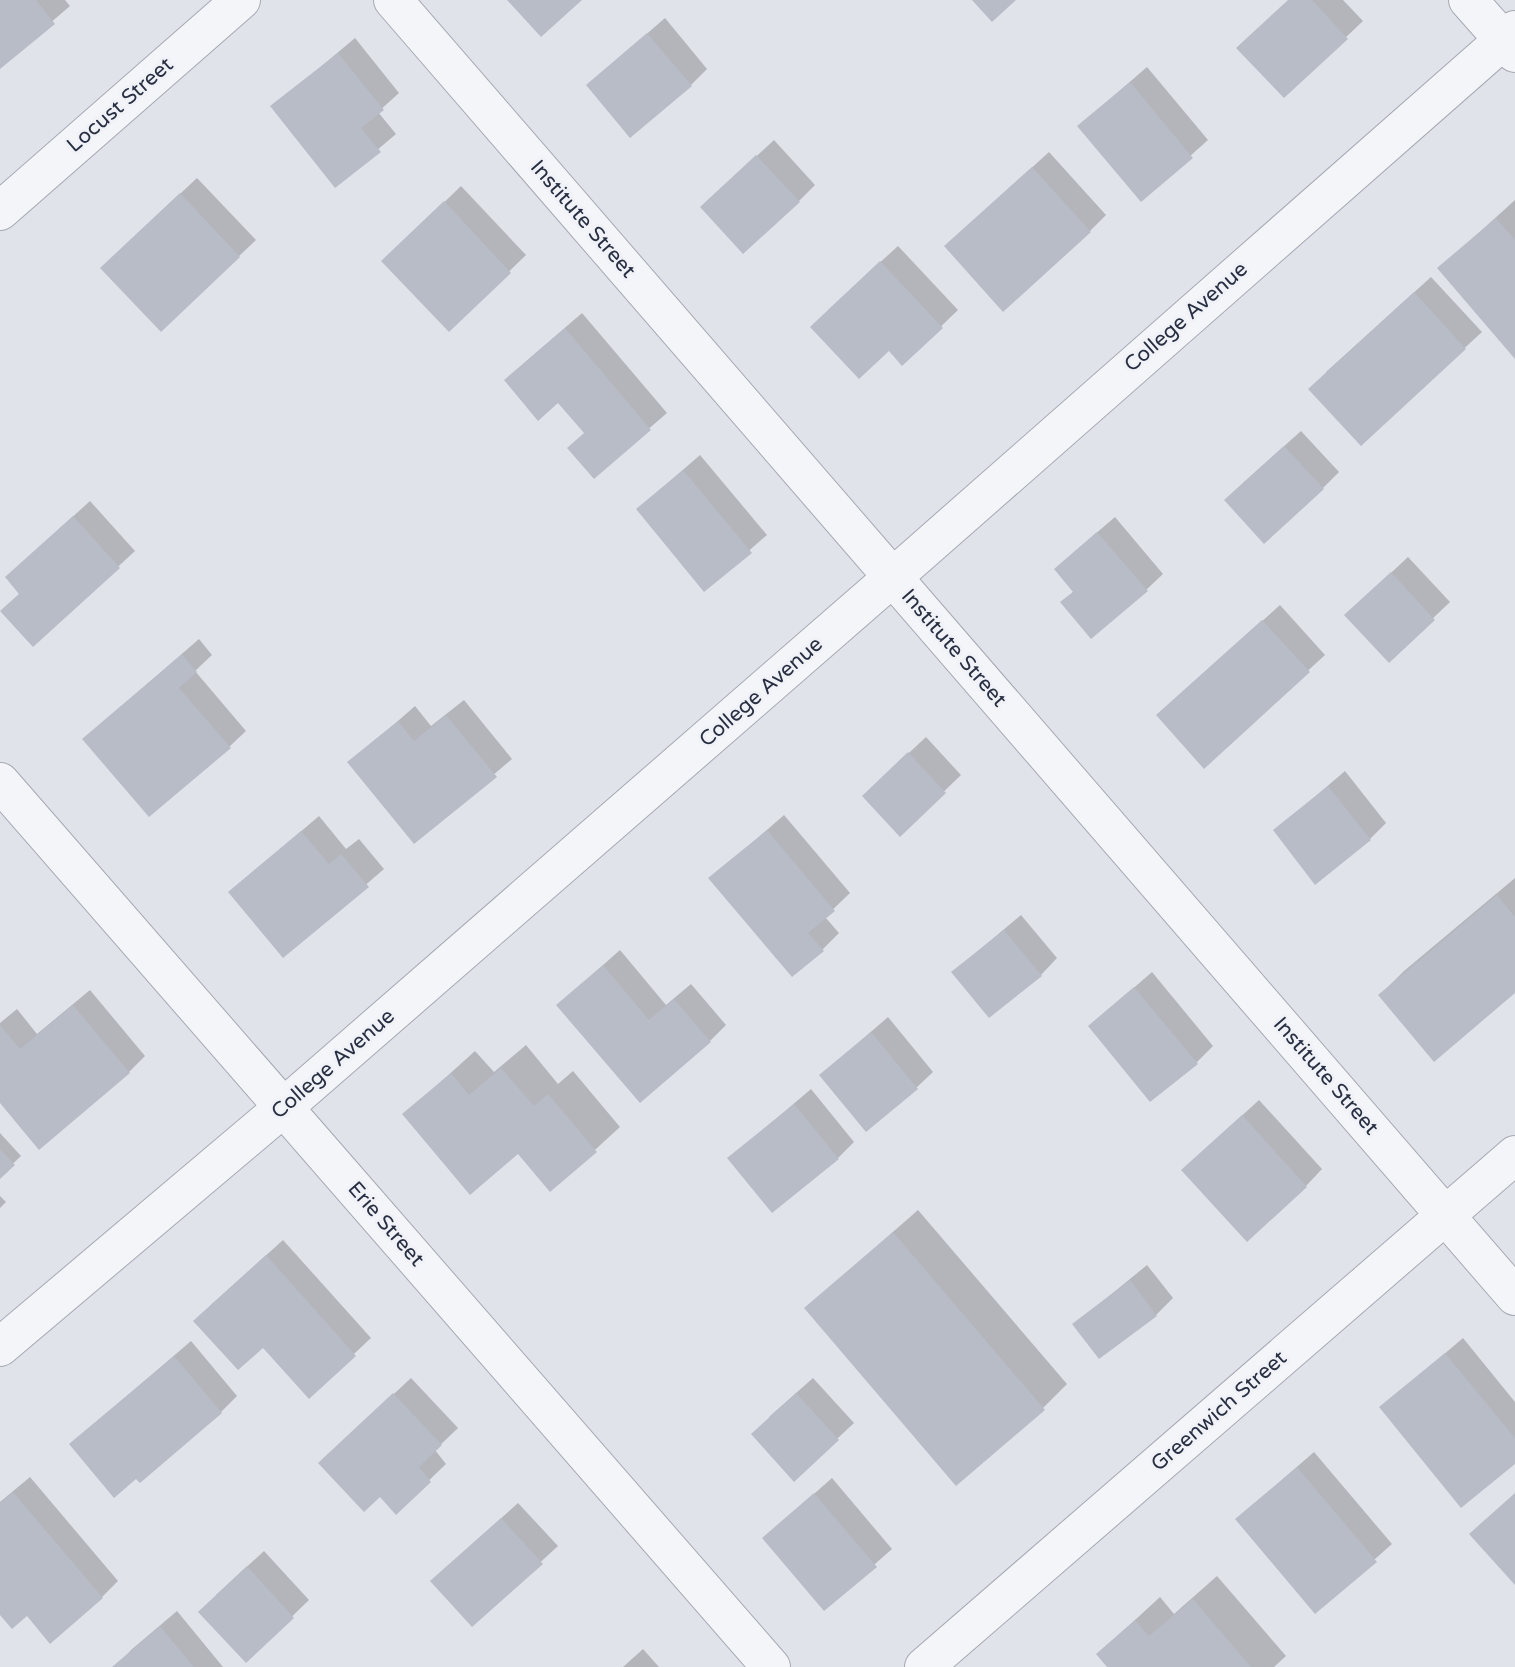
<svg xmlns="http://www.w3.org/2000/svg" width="1515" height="1667" viewBox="0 0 1515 1667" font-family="'Varela Round',sans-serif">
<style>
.shadow{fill:#0003}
.building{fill:#b7bcc7}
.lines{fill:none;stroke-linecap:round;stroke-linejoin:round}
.street-casing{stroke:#a6a9b4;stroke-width:40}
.street{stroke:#f4f5f8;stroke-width:38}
.labels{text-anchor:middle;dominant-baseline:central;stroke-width:6;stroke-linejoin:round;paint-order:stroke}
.street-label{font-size:21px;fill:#282f42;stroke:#f0f2f7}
</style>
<rect width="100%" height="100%" fill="#e1e3ea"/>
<g class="shadow">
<polygon points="0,0 65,0 70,6 0,66"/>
<polygon points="1289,0 1343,0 1363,21 1284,96"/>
<polygon points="665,18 707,69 691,85 588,85"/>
<polygon points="355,38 399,93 378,112 396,134 336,185 273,107"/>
<polygon points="1147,67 1208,140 1141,200 1079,126"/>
<polygon points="774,140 815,185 799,201 719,191"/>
<polygon points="1049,152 1106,215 1090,231 963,230"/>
<polygon points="197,178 256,240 161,330 119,251"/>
<polygon points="461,186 526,255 449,330 400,245"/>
<polygon points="1515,200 1515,357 1440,268"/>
<polygon points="898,246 958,310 902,364 889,349 828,310"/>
<polygon points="1431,277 1482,332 1361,443 1326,372"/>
<polygon points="582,313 667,413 594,476 585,432 523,364"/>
<polygon points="1301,431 1339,472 1323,488 1243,483"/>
<polygon points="700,455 767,535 704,590 638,509"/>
<polygon points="90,501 135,551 33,645 21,593 24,561"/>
<polygon points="1115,517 1163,574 1146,590 1062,602 1074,591 1073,553"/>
<polygon points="1408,557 1450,602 1389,660 1363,599"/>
<polygon points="1280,605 1325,655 1204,766 1175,699"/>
<polygon points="199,639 212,655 195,671 246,731 229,747 84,739"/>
<polygon points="464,700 512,759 414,842 350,763 415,706 431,726"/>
<polygon points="926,737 961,775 900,834 880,780"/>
<polygon points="1345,771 1386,823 1370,839 1275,831"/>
<polygon points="784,815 850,893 825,917 839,933 822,950 711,879"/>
<polygon points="319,816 346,849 359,839 384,869 283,956 230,892"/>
<polygon points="1515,878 1515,990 1380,995 1404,971"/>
<polygon points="1021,915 1057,958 1041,975 953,972"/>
<polygon points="620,950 666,1005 691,984 726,1025 710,1041 558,1005"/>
<polygon points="1152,972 1213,1046 1196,1063 1090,1026"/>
<polygon points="90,990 145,1056 129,1072 0,1100 0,1023 17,1009 37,1034"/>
<polygon points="888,1017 933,1072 916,1088 821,1075"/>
<polygon points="526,1045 558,1084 573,1071 620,1127 551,1190 519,1152 405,1114 475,1051 494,1072"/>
<polygon points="811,1089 854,1142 838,1158 730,1158"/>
<polygon points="1259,1100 1322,1169 1306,1186 1200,1154"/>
<polygon points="0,1133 21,1156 0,1176"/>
<polygon points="0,1196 6,1202 0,1208"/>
<polygon points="918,1210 1067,1384 1043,1408 806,1308"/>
<polygon points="283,1240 371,1338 309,1396 263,1345 211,1305"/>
<polygon points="1147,1265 1173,1298 1156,1315 1100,1357 1075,1324"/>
<polygon points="1463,1338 1515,1402 1515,1462 1381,1408"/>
<polygon points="191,1341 237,1396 221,1412 71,1444"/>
<polygon points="411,1378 458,1428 435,1450 446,1464 396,1512 337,1447"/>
<polygon points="813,1378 854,1423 794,1479 769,1417"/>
<polygon points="1314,1452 1392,1544 1315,1612 1237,1519"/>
<polygon points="30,1477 118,1581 102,1597 27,1614 0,1612 0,1502"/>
<polygon points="832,1478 892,1549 824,1609 764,1538"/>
<polygon points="518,1503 558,1546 472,1625 449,1565"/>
<polygon points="264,1551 309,1600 246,1661 216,1595"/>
<polygon points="1217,1576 1286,1656 1274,1667 1110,1667 1098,1654 1160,1597 1174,1614"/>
<polygon points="177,1611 223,1667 116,1667 131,1650"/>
<polygon points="643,1649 659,1667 623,1667"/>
</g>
<g class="building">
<polygon points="0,0 36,0 55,24 0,69"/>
<polygon points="507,0 582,0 541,37"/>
<polygon points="972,0 1016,0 992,22"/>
<polygon points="1288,0 1312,0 1348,39 1284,98 1236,48"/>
<polygon points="647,33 692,86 630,138 586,85"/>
<polygon points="338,53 384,110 361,128 381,152 335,188 270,106"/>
<polygon points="1130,82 1193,158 1141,202 1077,126"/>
<polygon points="756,155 800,202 743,254 700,207"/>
<polygon points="1032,167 1091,232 1003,312 944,246"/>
<polygon points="180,193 240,257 161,332 100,268"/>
<polygon points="444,201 511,273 449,332 381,261"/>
<polygon points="1496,218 1515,240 1515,359 1437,268"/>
<polygon points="880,261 943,328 902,366 889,351 859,379 810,327"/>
<polygon points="1414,292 1466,349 1361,446 1308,389"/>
<polygon points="565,328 651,430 594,479 567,448 584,433 558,403 538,421 504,380"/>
<polygon points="1284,446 1324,489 1264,544 1224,500"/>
<polygon points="683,470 752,553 704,592 636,509"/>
<polygon points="73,516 120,568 33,647 0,611 19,594 5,577"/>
<polygon points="1097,532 1148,591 1091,639 1060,602 1073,592 1054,569"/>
<polygon points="1391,572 1435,620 1389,663 1344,615"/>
<polygon points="1262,620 1310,672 1204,769 1156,715"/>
<polygon points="182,654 197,672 179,688 231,748 149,817 82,739"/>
<polygon points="446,715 497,777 414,844 347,762 398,721 414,741"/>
<polygon points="908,752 946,793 900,837 862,796"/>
<polygon points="1328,786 1371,840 1315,885 1273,830"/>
<polygon points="767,830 835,911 808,933 824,951 792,977 708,878"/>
<polygon points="301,831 329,864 341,854 369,887 283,958 228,892"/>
<polygon points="1497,895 1515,917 1515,993 1434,1062 1378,995"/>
<polygon points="1004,930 1042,976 989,1018 951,972"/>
<polygon points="603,965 649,1020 674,999 711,1042 640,1103 556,1005"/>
<polygon points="1134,987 1198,1064 1150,1102 1088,1026"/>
<polygon points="73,1005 130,1073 39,1150 0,1103 0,1025 20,1049"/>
<polygon points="871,1032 918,1089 866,1132 819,1075"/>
<polygon points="501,1068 534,1106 548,1094 597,1152 550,1192 518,1154 470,1195 402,1114 451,1073 469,1095"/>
<polygon points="794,1104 839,1159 772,1213 727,1158"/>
<polygon points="1242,1115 1307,1187 1247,1242 1181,1170"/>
<polygon points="0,1149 15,1165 0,1179"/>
<polygon points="893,1232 1045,1410 956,1486 804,1308"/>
<polygon points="266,1255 356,1356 309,1399 263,1348 238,1370 193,1321"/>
<polygon points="1130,1280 1157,1316 1099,1359 1072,1324"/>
<polygon points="1445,1353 1515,1438 1515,1464 1461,1508 1379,1407"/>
<polygon points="174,1356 222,1413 140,1483 136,1479 114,1498 69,1444"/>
<polygon points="393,1393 442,1445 419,1467 431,1482 396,1515 380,1497 364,1512 318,1463"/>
<polygon points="796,1393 839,1440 794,1482 751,1434"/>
<polygon points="1297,1467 1377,1562 1315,1614 1235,1519"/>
<polygon points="13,1492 103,1598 50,1644 27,1616 12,1629 0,1615 0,1503"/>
<polygon points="814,1493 877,1567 824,1611 762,1538"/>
<polygon points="1515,1493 1515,1585 1469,1534"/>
<polygon points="501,1518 543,1564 472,1627 430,1581"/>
<polygon points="247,1566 294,1618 246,1663 198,1612"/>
<polygon points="1193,1599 1251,1667 1107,1667 1096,1654 1135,1620 1149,1636"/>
<polygon points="160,1626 194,1667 112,1667"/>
</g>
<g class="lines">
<g class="street-casing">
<g id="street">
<polyline points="393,0 1515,1296"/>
<polyline points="1468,0 1515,53"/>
<polyline points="0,211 241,0"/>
<polyline points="0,782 771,1667"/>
<polyline points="0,1347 284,1107 893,577 1515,30"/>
<polyline points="924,1667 1515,1155"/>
</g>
</g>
<use href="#street" class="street"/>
</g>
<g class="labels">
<g class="street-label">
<text transform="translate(120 105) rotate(-41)">Locust Street</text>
<text transform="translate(583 219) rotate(49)">Institute Street</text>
<text transform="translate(1186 317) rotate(-41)">College Avenue</text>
<text transform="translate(954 648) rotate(49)">Institute Street</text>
<text transform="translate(761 692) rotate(-41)">College Avenue</text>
<text transform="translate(333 1064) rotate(-41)">College Avenue</text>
<text transform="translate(1326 1076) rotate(49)">Institute Street</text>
<text transform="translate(386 1224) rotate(49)">Erie Street</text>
<text transform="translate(1219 1411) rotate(-41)">Greenwich Street</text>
</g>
</g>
</svg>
